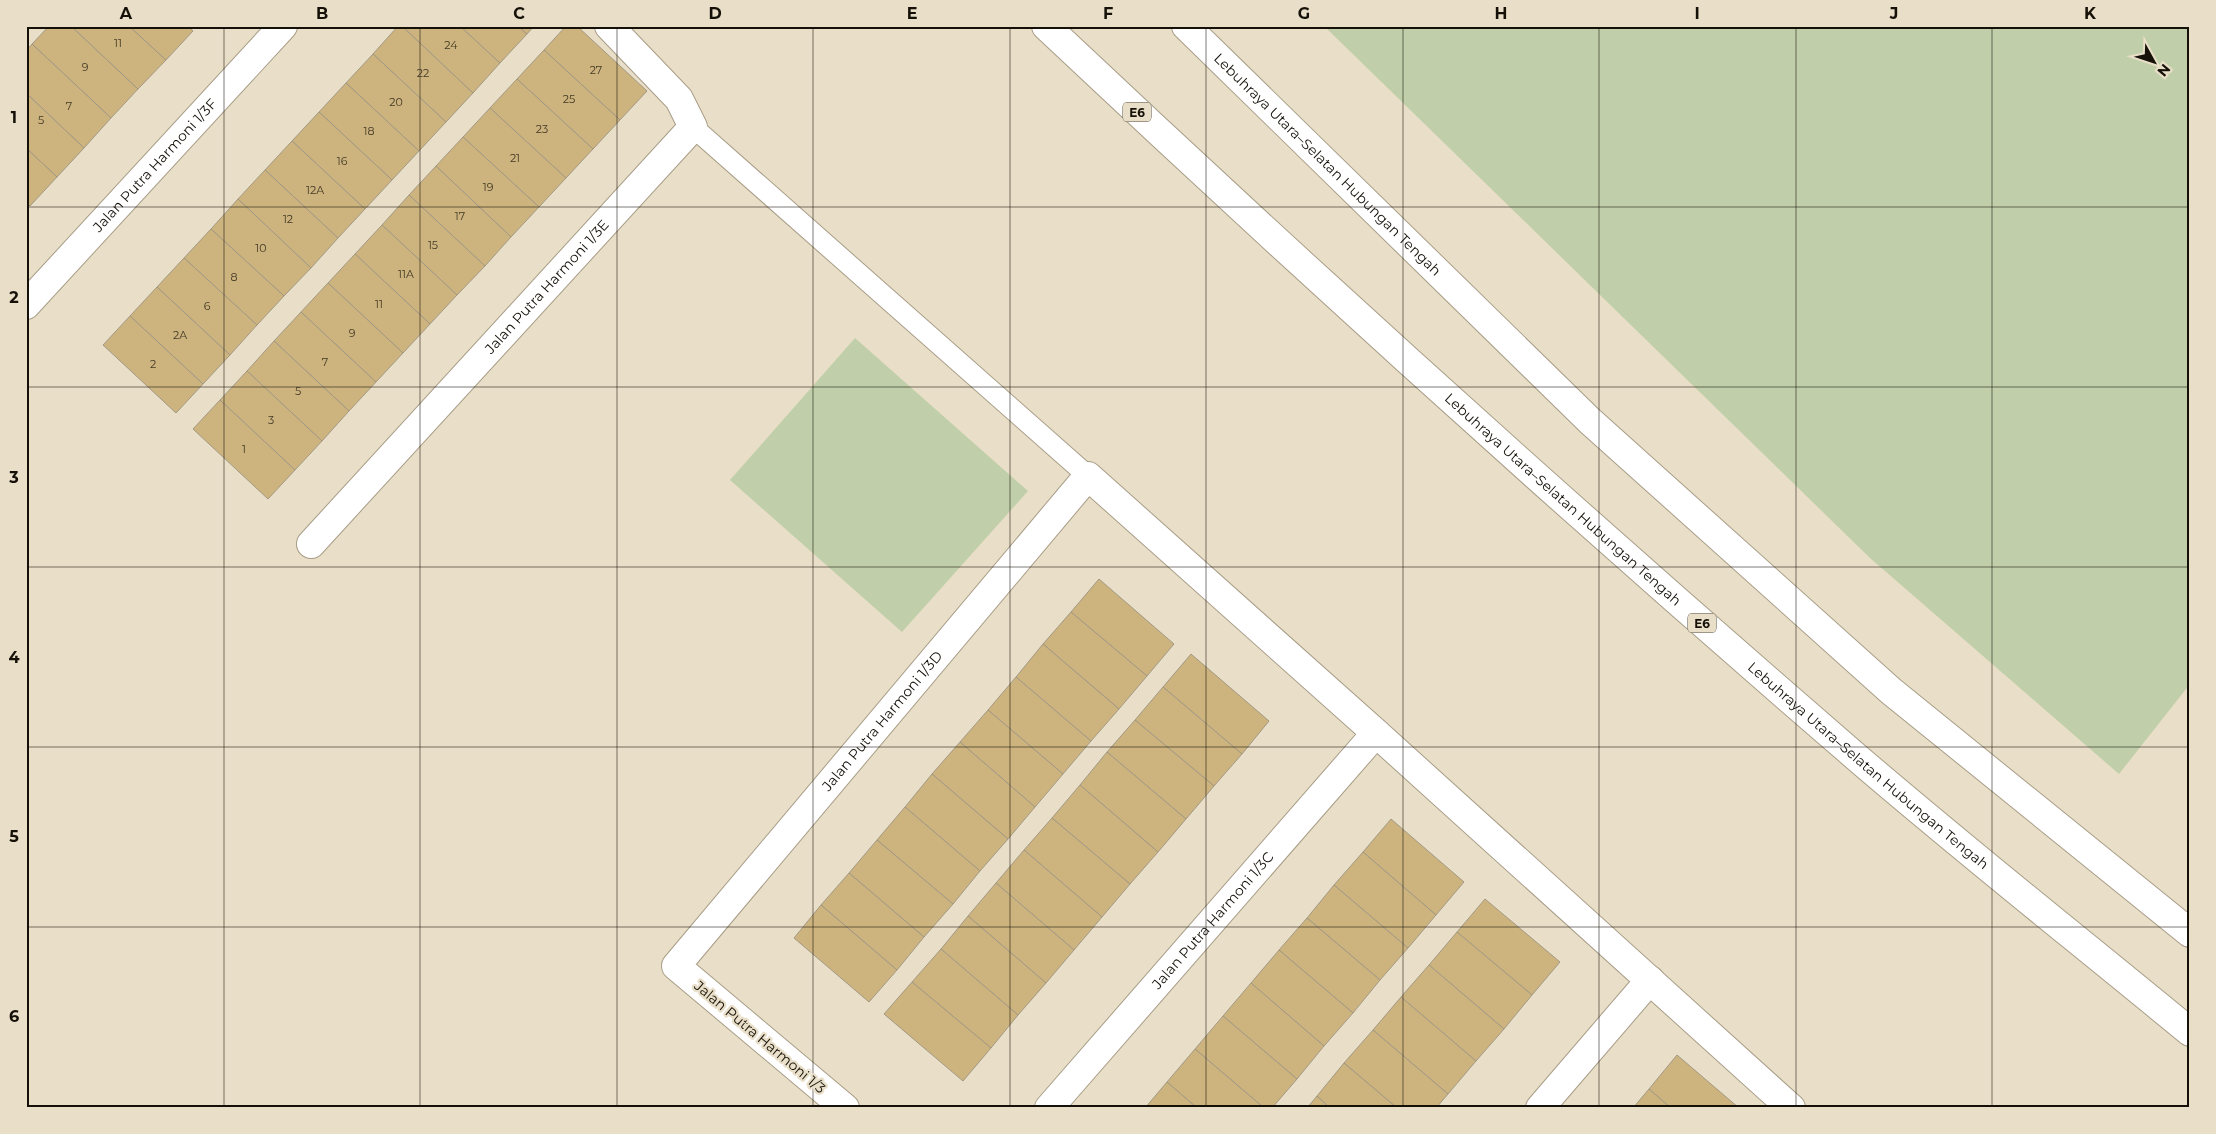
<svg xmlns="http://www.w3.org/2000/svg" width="2216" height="1134" viewBox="0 0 2216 1134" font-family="Montserrat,sans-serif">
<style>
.green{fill:#c0cfaa}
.building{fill:#cdb37e;stroke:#a39984}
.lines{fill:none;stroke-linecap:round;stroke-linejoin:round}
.lane-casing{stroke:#a89d88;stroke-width:22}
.street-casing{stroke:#a89d88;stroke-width:30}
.highway-casing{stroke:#a89d88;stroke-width:30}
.lane{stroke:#fff;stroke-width:20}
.street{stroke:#fff;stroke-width:28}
.highway{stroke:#fff;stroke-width:28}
.grid{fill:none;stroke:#151109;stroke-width:1;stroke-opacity:0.55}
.labels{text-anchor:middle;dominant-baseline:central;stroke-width:4.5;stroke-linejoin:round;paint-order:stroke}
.number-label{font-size:11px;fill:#433a26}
.shield{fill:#e9dec7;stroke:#554e42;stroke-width:1}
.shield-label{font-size:12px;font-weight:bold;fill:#151109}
.street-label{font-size:14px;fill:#151109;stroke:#e9dec7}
.neatline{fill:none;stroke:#151109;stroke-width:2}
.grid-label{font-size:16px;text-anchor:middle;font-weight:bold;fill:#151109}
</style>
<rect width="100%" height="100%" fill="#e9dec7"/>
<g class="green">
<polygon points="1324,26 2190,26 2190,684 2119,774 1870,558"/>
<polygon points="855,338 1028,491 902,632 730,480"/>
</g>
<g class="building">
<polygon points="49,26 71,26 138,89 111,118 32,44"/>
<polygon points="71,26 129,26 166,60 138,89"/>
<polygon points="129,26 188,26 193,31 166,60"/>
<polygon points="398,26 402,26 473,93 446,122 373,54"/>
<polygon points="402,26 460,26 500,63 473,93"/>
<polygon points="460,26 518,26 527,34 500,63"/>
<polygon points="518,26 534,26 527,34"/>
<polygon points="566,26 577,26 647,91 620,120 544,50"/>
<polygon points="32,44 111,118 84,148 26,93 26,51"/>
<polygon points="544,50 620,120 593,149 517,79"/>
<polygon points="373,54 446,122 419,151 346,83"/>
<polygon points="517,79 593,149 566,178 490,108"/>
<polygon points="346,83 419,151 392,180 319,112"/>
<polygon points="26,93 84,148 57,177 26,148"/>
<polygon points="490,108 566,178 539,207 463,137"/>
<polygon points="319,112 392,180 365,209 292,141"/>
<polygon points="463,137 539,207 511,237 436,166"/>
<polygon points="292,141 365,209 338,238 265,170"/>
<polygon points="26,148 57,177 30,206 26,202"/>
<polygon points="436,166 511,237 485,266 409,195"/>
<polygon points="265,170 338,238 311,268 238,199"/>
<polygon points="409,195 485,266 457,295 382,225"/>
<polygon points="238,199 311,268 284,296 211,229"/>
<polygon points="382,225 457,295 430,324 355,254"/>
<polygon points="211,229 284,296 257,325 184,258"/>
<polygon points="355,254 430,324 403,353 328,283"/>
<polygon points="184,258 257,325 230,355 157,287"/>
<polygon points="328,283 403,353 376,382 301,312"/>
<polygon points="157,287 230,355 203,384 130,316"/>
<polygon points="301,312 376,382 349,411 274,341"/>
<polygon points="130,316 203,384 176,413 103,345"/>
<polygon points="274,341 349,411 322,441 247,371"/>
<polygon points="247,371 322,441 295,470 220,400"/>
<polygon points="220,400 295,470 268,499 193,429"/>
<polygon points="1099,579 1174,644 1147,676 1071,612"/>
<polygon points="1071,612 1147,676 1119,709 1043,644"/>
<polygon points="1043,644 1119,709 1091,741 1016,677"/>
<polygon points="1191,654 1269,721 1242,754 1163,687"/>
<polygon points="1016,677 1091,741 1063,774 988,710"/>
<polygon points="1163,687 1242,754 1214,786 1135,720"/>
<polygon points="988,710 1063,774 1035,807 960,742"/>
<polygon points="1135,720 1214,786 1186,819 1107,752"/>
<polygon points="960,742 1035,807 1008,839 932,774"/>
<polygon points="1107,752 1186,819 1158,852 1080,785"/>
<polygon points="932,774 1008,839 980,871 905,807"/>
<polygon points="1080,785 1158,852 1130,884 1052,818"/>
<polygon points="905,807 980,871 953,904 877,840"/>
<polygon points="1052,818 1130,884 1102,917 1024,850"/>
<polygon points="1391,819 1464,882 1436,915 1363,852"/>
<polygon points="877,840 953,904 924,937 849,873"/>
<polygon points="1024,850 1102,917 1074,950 996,883"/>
<polygon points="1363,852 1436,915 1408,948 1334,885"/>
<polygon points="849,873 924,937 897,970 821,905"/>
<polygon points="996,883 1074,950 1046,983 968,916"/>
<polygon points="1334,885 1408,948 1380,980 1307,918"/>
<polygon points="1485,899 1560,962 1532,995 1457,932"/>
<polygon points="821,905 897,970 869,1002 794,938"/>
<polygon points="968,916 1046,983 1018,1015 941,949"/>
<polygon points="1307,918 1380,980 1353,1013 1279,950"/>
<polygon points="1457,932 1532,995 1504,1029 1429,965"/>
<polygon points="941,949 1018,1015 991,1048 912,982"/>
<polygon points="1279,950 1353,1013 1324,1046 1251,983"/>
<polygon points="1429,965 1504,1029 1476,1061 1401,997"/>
<polygon points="912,982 991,1048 963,1081 884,1014"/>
<polygon points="1251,983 1324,1046 1297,1079 1223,1016"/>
<polygon points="1401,997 1476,1061 1448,1094 1373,1030"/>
<polygon points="1223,1016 1297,1079 1272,1108 1264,1108 1195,1049"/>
<polygon points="1373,1030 1448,1094 1436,1108 1397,1108 1344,1063"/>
<polygon points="1195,1049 1264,1108 1197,1108 1167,1082"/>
<polygon points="1677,1055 1739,1108 1671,1108 1649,1089"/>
<polygon points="1344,1063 1397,1108 1330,1108 1317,1096"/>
<polygon points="1167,1082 1197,1108 1145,1108"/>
<polygon points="1649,1089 1671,1108 1633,1108"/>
<polygon points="1317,1096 1330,1108 1307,1108"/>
</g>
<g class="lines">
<g class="lane-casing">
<polyline id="lane" points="693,127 1088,476"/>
</g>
<g class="street-casing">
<g id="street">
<path id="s1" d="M26,305L283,26"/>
<path id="s2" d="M311,544L693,127L679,99L609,26"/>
<path id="s3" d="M845,1108L676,966L1088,476L1376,733L1791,1108"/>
<path id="s4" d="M1049,1108L1376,733"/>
<polyline points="1540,1108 1650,980"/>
</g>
</g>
<g class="highway-casing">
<g id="highway">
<path id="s5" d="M1046,26C1308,273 1575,514 1847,749C1959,846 2076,938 2190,1032"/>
<path id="s6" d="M1186,26L1590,421L1891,691L2190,933"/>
</g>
</g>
<use href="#lane" class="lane"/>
<use href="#street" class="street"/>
<use href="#highway" class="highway"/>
</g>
<path class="grid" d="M224,26V1108M420,26V1108M617,26V1108M813,26V1108M1010,26V1108M1206,26V1108M1403,26V1108M1599,26V1108M1796,26V1108M1992,26V1108M26,207H2190M26,387H2190M26,567H2190M26,747H2190M26,927H2190"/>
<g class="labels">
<g class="number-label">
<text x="118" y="43">11</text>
<text x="451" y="45">24</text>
<text x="85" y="67">9</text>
<text x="596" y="70">27</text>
<text x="423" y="73">22</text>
<text x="569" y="99">25</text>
<text x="396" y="102">20</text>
<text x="69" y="106">7</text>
<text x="41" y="120">5</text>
<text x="542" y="129">23</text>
<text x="369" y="131">18</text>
<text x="515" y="158">21</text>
<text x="342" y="161">16</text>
<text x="488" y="187">19</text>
<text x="315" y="190">12A</text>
<text x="460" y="216">17</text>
<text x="288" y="219">12</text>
<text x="433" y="245">15</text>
<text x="261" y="248">10</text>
<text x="406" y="274">11A</text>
<text x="234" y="277">8</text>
<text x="379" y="304">11</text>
<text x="207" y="306">6</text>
<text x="352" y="333">9</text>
<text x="180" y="335">2A</text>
<text x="325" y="362">7</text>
<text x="153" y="364">2</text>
<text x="298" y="391">5</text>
<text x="271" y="420">3</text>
<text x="244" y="449">1</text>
</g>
<g class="shield">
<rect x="1123" y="102.5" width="28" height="19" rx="4"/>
<rect x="1688" y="613.5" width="28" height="19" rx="4"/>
</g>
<g class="shield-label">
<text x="1137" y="112">E6</text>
<text x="1702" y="623">E6</text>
</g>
<g class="street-label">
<text stroke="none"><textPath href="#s6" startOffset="198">Lebuhraya Utara–Selatan Hubungan Tengah</textPath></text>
<text stroke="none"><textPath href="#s1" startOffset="190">Jalan Putra Harmoni 1/3F</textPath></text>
<text stroke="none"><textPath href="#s2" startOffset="349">Jalan Putra Harmoni 1/3E</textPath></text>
<text stroke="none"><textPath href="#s5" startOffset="701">Lebuhraya Utara–Selatan Hubungan Tengah</textPath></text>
<text stroke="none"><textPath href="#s3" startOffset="541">Jalan Putra Harmoni 1/3D</textPath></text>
<text stroke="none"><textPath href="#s5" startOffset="1106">Lebuhraya Utara–Selatan Hubungan Tengah</textPath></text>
<text stroke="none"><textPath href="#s4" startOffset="249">Jalan Putra Harmoni 1/3C</textPath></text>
<text transform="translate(760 1037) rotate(40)">Jalan Putra Harmoni 1/3</text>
</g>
</g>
<rect width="2216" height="1134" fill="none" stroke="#e9dec7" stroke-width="55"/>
<g transform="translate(2154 62) rotate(130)" stroke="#e9dec7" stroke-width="4" paint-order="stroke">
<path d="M0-4L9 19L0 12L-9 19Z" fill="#151109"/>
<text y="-8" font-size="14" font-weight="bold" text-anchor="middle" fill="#151109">N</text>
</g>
<rect x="28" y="28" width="2160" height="1078" class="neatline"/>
<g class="grid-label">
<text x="126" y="19">A</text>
<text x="322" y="19">B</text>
<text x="519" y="19">C</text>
<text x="715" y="19">D</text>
<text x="912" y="19">E</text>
<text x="1108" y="19">F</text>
<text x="1304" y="19">G</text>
<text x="1501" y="19">H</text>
<text x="1697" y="19">I</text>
<text x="1894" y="19">J</text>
<text x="2090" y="19">K</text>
<text x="14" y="123">1</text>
<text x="14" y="303">2</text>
<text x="14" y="483">3</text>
<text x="14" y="663">4</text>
<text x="14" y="842">5</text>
<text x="14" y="1022">6</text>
</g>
</svg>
